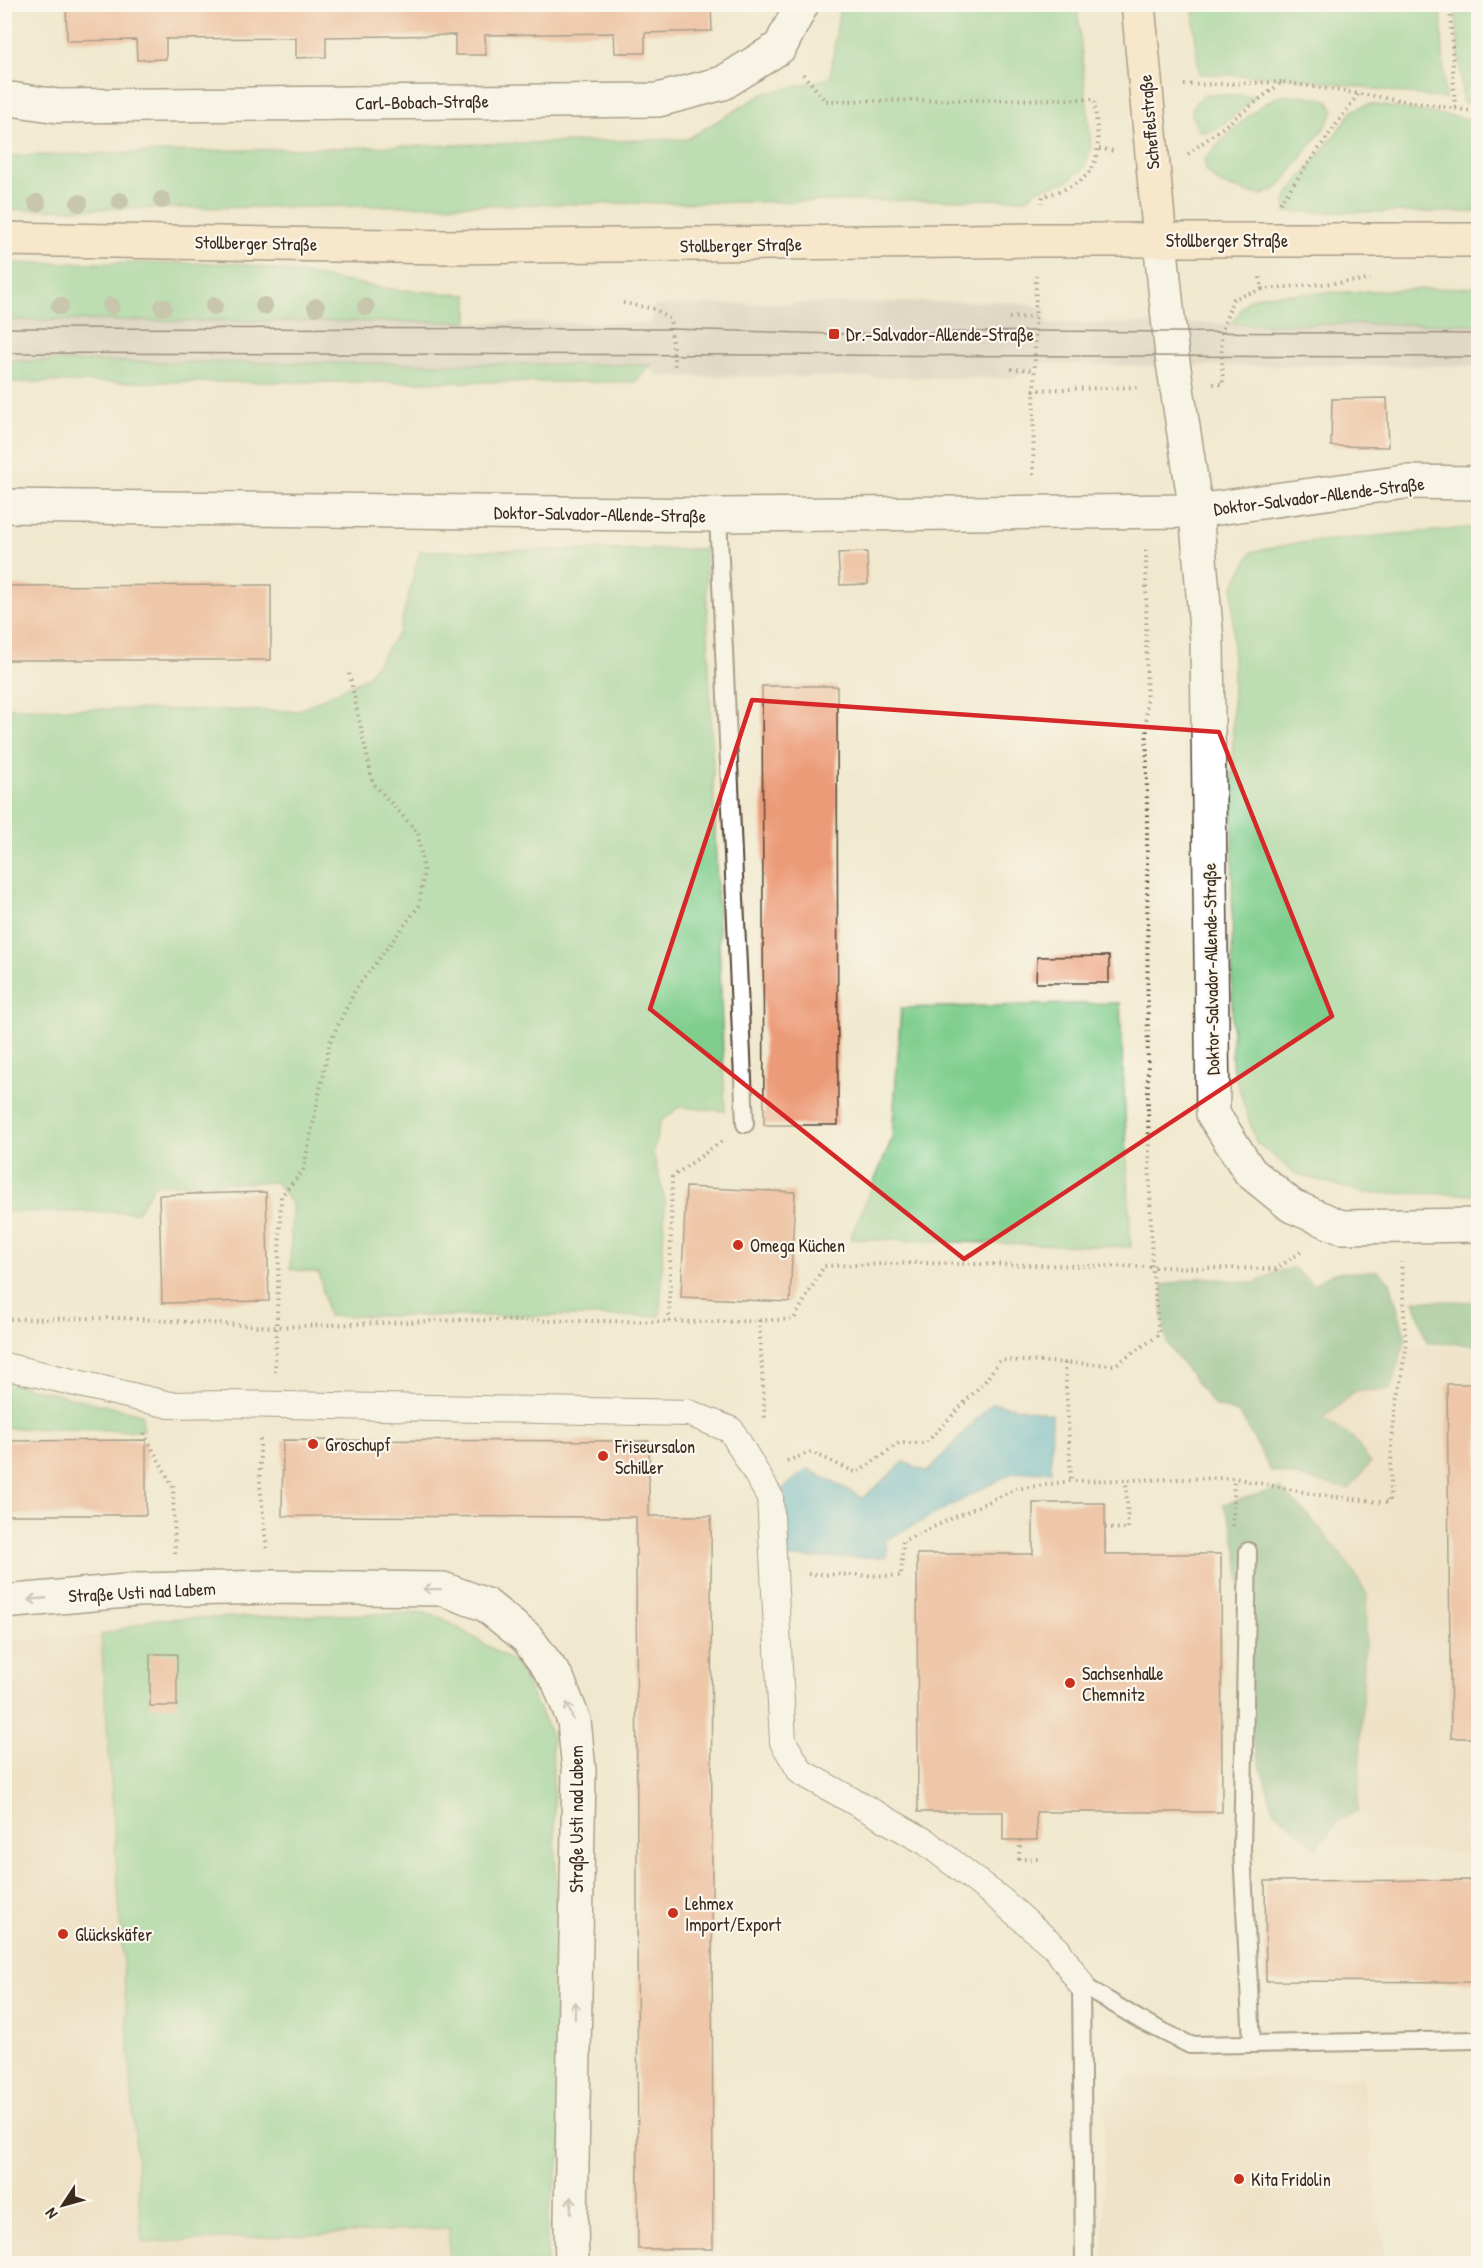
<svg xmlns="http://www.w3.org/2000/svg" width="1483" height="2268" viewBox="0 0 1483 2268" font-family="'Patrick Hand',sans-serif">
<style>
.built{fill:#ebd8ba}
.industrial{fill:#cbc3b8}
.green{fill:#7fce8e;stroke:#5d7c56;stroke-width:1.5}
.forest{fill:#67b179;stroke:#516e4c;stroke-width:1.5}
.water{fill:#4eb2cd;stroke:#446e76;stroke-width:1.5}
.building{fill:#ec9b78}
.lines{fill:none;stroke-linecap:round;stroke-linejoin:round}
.service-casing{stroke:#564739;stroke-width:20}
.pedestrian-casing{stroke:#564739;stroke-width:28}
.minor-casing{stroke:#564739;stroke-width:36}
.secondary-casing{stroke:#564739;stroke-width:36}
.path{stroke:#564739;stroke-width:4;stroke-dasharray:1.5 4.5;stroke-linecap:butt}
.service{stroke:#fff;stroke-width:16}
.pedestrian{stroke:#fff;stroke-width:26}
.minor{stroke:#fff;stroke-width:33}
.secondary{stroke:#fee5c5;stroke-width:33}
.tram{stroke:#3b2a1e;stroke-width:1.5}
.tree{fill:#989b80}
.oneway{stroke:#a79f9a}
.marked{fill:none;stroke:#d62828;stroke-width:4.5;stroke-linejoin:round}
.poi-dot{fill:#c8321e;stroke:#fbf7ec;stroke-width:2}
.labels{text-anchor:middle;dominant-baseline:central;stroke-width:4.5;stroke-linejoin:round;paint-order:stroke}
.street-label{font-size:18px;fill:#3b2a1e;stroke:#fbf7ec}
.poi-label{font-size:18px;fill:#3b2a1e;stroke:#fbf7ec;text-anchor:start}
</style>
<rect width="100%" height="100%" fill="#fbf7ec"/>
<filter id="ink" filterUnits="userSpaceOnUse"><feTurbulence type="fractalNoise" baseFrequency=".0167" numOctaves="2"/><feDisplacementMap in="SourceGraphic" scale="12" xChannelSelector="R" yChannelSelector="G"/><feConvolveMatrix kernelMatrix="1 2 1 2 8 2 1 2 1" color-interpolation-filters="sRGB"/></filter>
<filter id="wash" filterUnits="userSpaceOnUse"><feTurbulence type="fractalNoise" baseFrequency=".008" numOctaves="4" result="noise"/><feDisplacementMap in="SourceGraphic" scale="24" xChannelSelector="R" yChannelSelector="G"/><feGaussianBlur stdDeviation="1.35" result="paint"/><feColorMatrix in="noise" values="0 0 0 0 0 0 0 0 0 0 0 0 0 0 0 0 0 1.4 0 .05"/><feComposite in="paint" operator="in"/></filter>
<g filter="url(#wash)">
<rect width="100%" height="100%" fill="#f1e9cf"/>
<g class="built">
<polygon points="1318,1341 1478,1349 1478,1854 1329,1846 1318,1495"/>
<polygon points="101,1635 142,2243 449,2228 449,2263 5,2264 5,1641"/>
<polygon points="1133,2077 1362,2078 1386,2263 1103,2263 1105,2094"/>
</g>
<polygon class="industrial" points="996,301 1045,307 1047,323 1478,324 1478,366 1135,366 1044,363 1014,378 656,376 651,365 5,361 5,320 652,323 654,305"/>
<g class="green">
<polygon points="840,5 1077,5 1091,147 1085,167 1066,182 1035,190 1027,199 5,210 5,156 687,139 763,94 830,78"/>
<polygon points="1192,5 1441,5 1445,99 1290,77 1199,74"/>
<polygon points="1455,5 1478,5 1478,104 1463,103"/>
<path d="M1207,94L1257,96L1217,129L1201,133C1189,117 1187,105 1207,94Z"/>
<path d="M1302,95L1327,100L1334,110L1327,124L1280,186L1264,195L1250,193L1220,184L1206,171L1204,160C1219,143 1257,104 1278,97C1284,94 1295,96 1302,95Z"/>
<polygon points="1370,104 1478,120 1478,212 1286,212 1285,201 1290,192 1354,110"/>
<polygon points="5,263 238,263 390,289 468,295 468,322 5,320"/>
<polygon points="1478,287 1478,324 1231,324 1248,300 1264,295"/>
<polygon points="5,361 652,365 635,382 5,382"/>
<polygon points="1478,527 1478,1194 1365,1193 1296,1174 1256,1142 1232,1066 1233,587 1252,552 1296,543"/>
<polygon points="705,549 725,1111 679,1107 660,1122 653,1153 665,1201 660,1316 328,1316 319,1273 290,1269 292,1205 276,1182 155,1184 137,1212 5,1212 5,708 298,711 367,677 399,632 420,551"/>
<polygon points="1120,1003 1131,1247 850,1239 892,1139 901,1008"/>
<polygon points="5,1382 142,1414 143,1431 5,1428"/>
<polygon points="424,1613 442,1618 517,1664 552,1737 564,2141 547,2220 547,2263 449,2263 449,2228 142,2243 101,1635 155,1619"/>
</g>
<g class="forest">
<polygon points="1294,1268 1313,1285 1332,1273 1378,1271 1390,1282 1406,1338 1390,1390 1355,1391 1324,1419 1354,1439 1370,1463 1349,1489 1271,1471 1240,1414 1214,1405 1167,1344 1163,1319 1163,1285 1203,1277 1254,1283 1278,1271"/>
<polygon points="1414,1300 1478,1302 1478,1345 1427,1343"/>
<path d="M1280,1488C1314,1519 1344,1554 1367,1594L1358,1811L1339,1820L1317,1848L1274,1810L1251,1735L1238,1556L1232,1525L1223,1504Z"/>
</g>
<polygon class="water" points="992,1403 1052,1414 1051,1471 1012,1473 886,1540 887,1557 788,1558 783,1488 808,1469 863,1498 904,1462 927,1472"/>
<g id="blocks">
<g class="building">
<polygon points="66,4 711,4 712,31 645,33 645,53 615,53 614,33 485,35 486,55 455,55 455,35 326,37 326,57 296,58 296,38 166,39 166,59 137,60 136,40 67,41"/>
<polygon points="1387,398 1389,447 1331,446 1332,399"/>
<polygon points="867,552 868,584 840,585 838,553"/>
<polygon points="271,585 271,660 5,660 5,586"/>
<polygon points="762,686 837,686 838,1125 764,1125"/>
<polygon points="1109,956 1109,983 1036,983 1037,957"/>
<polygon points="686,1187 795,1192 790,1302 681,1297"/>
<polygon points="266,1192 269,1301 162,1303 159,1195"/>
<polygon points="1447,1384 1478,1384 1478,1738 1451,1738"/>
<polygon points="146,1440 146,1515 5,1515 5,1441"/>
<polygon points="283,1440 649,1441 649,1516 711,1516 713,2249 638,2249 636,1517 282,1516"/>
<polygon points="1033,1503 1105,1503 1105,1554 1221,1554 1222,1812 1036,1812 1037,1840 1003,1840 1003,1812 918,1812 917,1554 1033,1554"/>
<rect x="150" y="1654" width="27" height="52"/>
<polygon points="1478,1880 1478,1982 1266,1981 1265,1881"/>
</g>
</g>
</g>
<g filter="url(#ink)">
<use href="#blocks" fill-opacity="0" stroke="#564739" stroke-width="1.5"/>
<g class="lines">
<g class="service-casing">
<g id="service">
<polyline points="718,515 745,1124"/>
<polyline points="1248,1551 1242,1851 1252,2043"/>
<polyline points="1081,1984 1140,2020 1190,2045 1478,2040"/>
<polyline points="1081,1984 1084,2264"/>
</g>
</g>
<g class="pedestrian-casing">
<polyline id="pedestrian" points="4,1366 170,1405 229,1404 689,1413 731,1430 770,1497 783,1742 801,1772 926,1842 1001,1900 1057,1949 1081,1984"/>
</g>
<g class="minor-casing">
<g id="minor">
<polyline points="4,98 58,106 658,100 723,83 780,47 802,4"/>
<polyline points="1478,483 1405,482 1196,511 1207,641 1213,1114 1250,1172 1292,1206 1341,1227 1478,1225"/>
<polyline points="4,506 718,515 1196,511 1172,356 1160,240"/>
<polyline points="4,1602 137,1590 270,1587 443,1589 486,1605 527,1638 558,1680 574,1721 579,1770 571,2222 572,2264"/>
</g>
</g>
<g class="secondary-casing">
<g id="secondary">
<polyline points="1138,4 1160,240"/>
<polyline points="4,239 447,247 1038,240 1478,240"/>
</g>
</g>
<g class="path">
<polyline points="1450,4 1455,110"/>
<path d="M803,74L826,101L1094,99C1100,155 1107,179 1043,196L1042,203"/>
<polyline points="1184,85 1282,82"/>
<polyline points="1099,149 1115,151"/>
<polyline points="1188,154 1282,82 1478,112"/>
<polyline points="1280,203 1358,94"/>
<polyline points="1262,289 1370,280"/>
<polyline points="623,303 655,309 670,319 675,368"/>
<polyline points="1009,318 1035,317"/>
<polyline points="1011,369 1034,370"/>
<polyline points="1213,384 1223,384 1221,333 1233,299 1262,289 1260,277"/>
<polyline points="1033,390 1139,387"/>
<polyline points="1033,475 1036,276"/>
<polyline points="4,1319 120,1318 275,1327 459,1320 726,1322 794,1319 824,1266 918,1263 1276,1269 1302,1251"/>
<polyline points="759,1320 765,1419"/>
<polyline points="669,1322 672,1177 722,1141"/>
<polyline points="1065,1363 1071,1481"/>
<polyline points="275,1372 281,1196 303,1171 330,1042 355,990 419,906 424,873 418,833 373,783 349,673"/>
<polyline points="144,1433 173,1487 175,1553"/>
<polyline points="260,1439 260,1485 267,1551"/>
<polyline points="787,1461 811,1452 857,1473 899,1443 926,1443 986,1380 1000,1360 1115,1365 1159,1335 1152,1266 1148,1114 1146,548"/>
<polyline points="1233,1526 1234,1478"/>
<polyline points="1105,1528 1128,1529 1126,1480"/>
<polyline points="808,1574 901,1576 903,1541 1016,1489 1071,1481 1234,1478 1318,1495 1389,1503 1393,1429 1406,1346 1401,1262"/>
<polyline points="1020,1840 1019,1859 1042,1859"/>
</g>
<use href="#service" class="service"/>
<use href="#pedestrian" class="pedestrian"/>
<use href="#minor" class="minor"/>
<use href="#secondary" class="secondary"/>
<g class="tram">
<polyline points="4,328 672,329 834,334 1034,331 1478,334"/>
<polyline points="4,353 1478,357"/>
</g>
</g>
<g class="tree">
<circle cx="162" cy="200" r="9"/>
<circle cx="120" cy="201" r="9"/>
<circle cx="37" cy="203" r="9"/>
<circle cx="79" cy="203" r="9"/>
<circle cx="60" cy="306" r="9"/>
<circle cx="111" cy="306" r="9"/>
<circle cx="214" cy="306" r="9"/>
<circle cx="264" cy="306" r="9"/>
<circle cx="163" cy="307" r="9"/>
<circle cx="316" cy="307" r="9"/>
<circle cx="366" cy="307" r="9"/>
</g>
<defs><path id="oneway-shaft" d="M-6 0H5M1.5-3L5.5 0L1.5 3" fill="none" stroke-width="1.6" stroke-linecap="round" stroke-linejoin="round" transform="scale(1.5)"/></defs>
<g class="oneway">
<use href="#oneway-shaft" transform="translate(432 1589) rotate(-179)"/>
<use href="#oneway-shaft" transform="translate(37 1599) rotate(175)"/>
<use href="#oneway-shaft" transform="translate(570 1711) rotate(-111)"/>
<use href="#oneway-shaft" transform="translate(575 2010) rotate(-89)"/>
<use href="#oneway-shaft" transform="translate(571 2205) rotate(-89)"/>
</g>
</g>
<path d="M0 0H1483V2268H0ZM752,700L1219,732L1332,1016L964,1259L650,1009Z" fill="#f1e9cf" fill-opacity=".55" fill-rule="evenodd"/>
<path class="marked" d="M752,700L1219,732L1332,1016L964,1259L650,1009Z"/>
<g class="poi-dot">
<rect x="828" y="328" width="12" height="12" rx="3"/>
<circle cx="738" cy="1245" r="6"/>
<circle cx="313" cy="1444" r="6"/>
<circle cx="603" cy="1456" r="6"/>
<circle cx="1070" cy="1683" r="6"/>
<circle cx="673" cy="1913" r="6"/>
<circle cx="63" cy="1934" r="6"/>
<circle cx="1239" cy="2179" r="6"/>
</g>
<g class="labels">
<g class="street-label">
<text transform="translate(422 102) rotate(-1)">Carl-Bobach-Straße</text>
<text transform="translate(1149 122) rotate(-95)">Scheffelstraße</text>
<text x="1227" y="240">Stollberger Straße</text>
<text transform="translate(256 243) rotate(1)">Stollberger Straße</text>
<text transform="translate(741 245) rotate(-1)">Stollberger Straße</text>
<text transform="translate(1319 496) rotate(-7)">Doktor-Salvador-Allende-Straße</text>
<text transform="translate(600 514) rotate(1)">Doktor-Salvador-Allende-Straße</text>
<text transform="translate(1211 969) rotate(-91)">Doktor-Salvador-Allende-Straße</text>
<text transform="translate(142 1592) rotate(-3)">Straße Usti nad Labem</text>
<text transform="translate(576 1819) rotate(-90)">Straße Usti nad Labem</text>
</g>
<g class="poi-label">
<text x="846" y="334">Dr.-Salvador-Allende-Straße</text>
<text x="750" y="1245">Omega Küchen</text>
<text x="325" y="1444">Groschupf</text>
<text x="615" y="1446">Friseursalon<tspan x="615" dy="21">Schiller</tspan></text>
<text x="1082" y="1673">Sachsenhalle<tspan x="1082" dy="21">Chemnitz</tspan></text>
<text x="685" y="1903">Lehmex<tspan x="685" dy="21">Import/Export</tspan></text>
<text x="75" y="1934">Glückskäfer</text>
<text x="1251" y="2179">Kita Fridolin</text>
</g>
</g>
<rect width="1483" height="2268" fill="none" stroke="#fbf7ec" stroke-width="24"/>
<g transform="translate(63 2205) rotate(234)" stroke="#fbf7ec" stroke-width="4.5" paint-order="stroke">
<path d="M0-4.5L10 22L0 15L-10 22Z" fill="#3b2a1e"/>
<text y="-9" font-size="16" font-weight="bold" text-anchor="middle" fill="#3b2a1e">N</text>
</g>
</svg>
